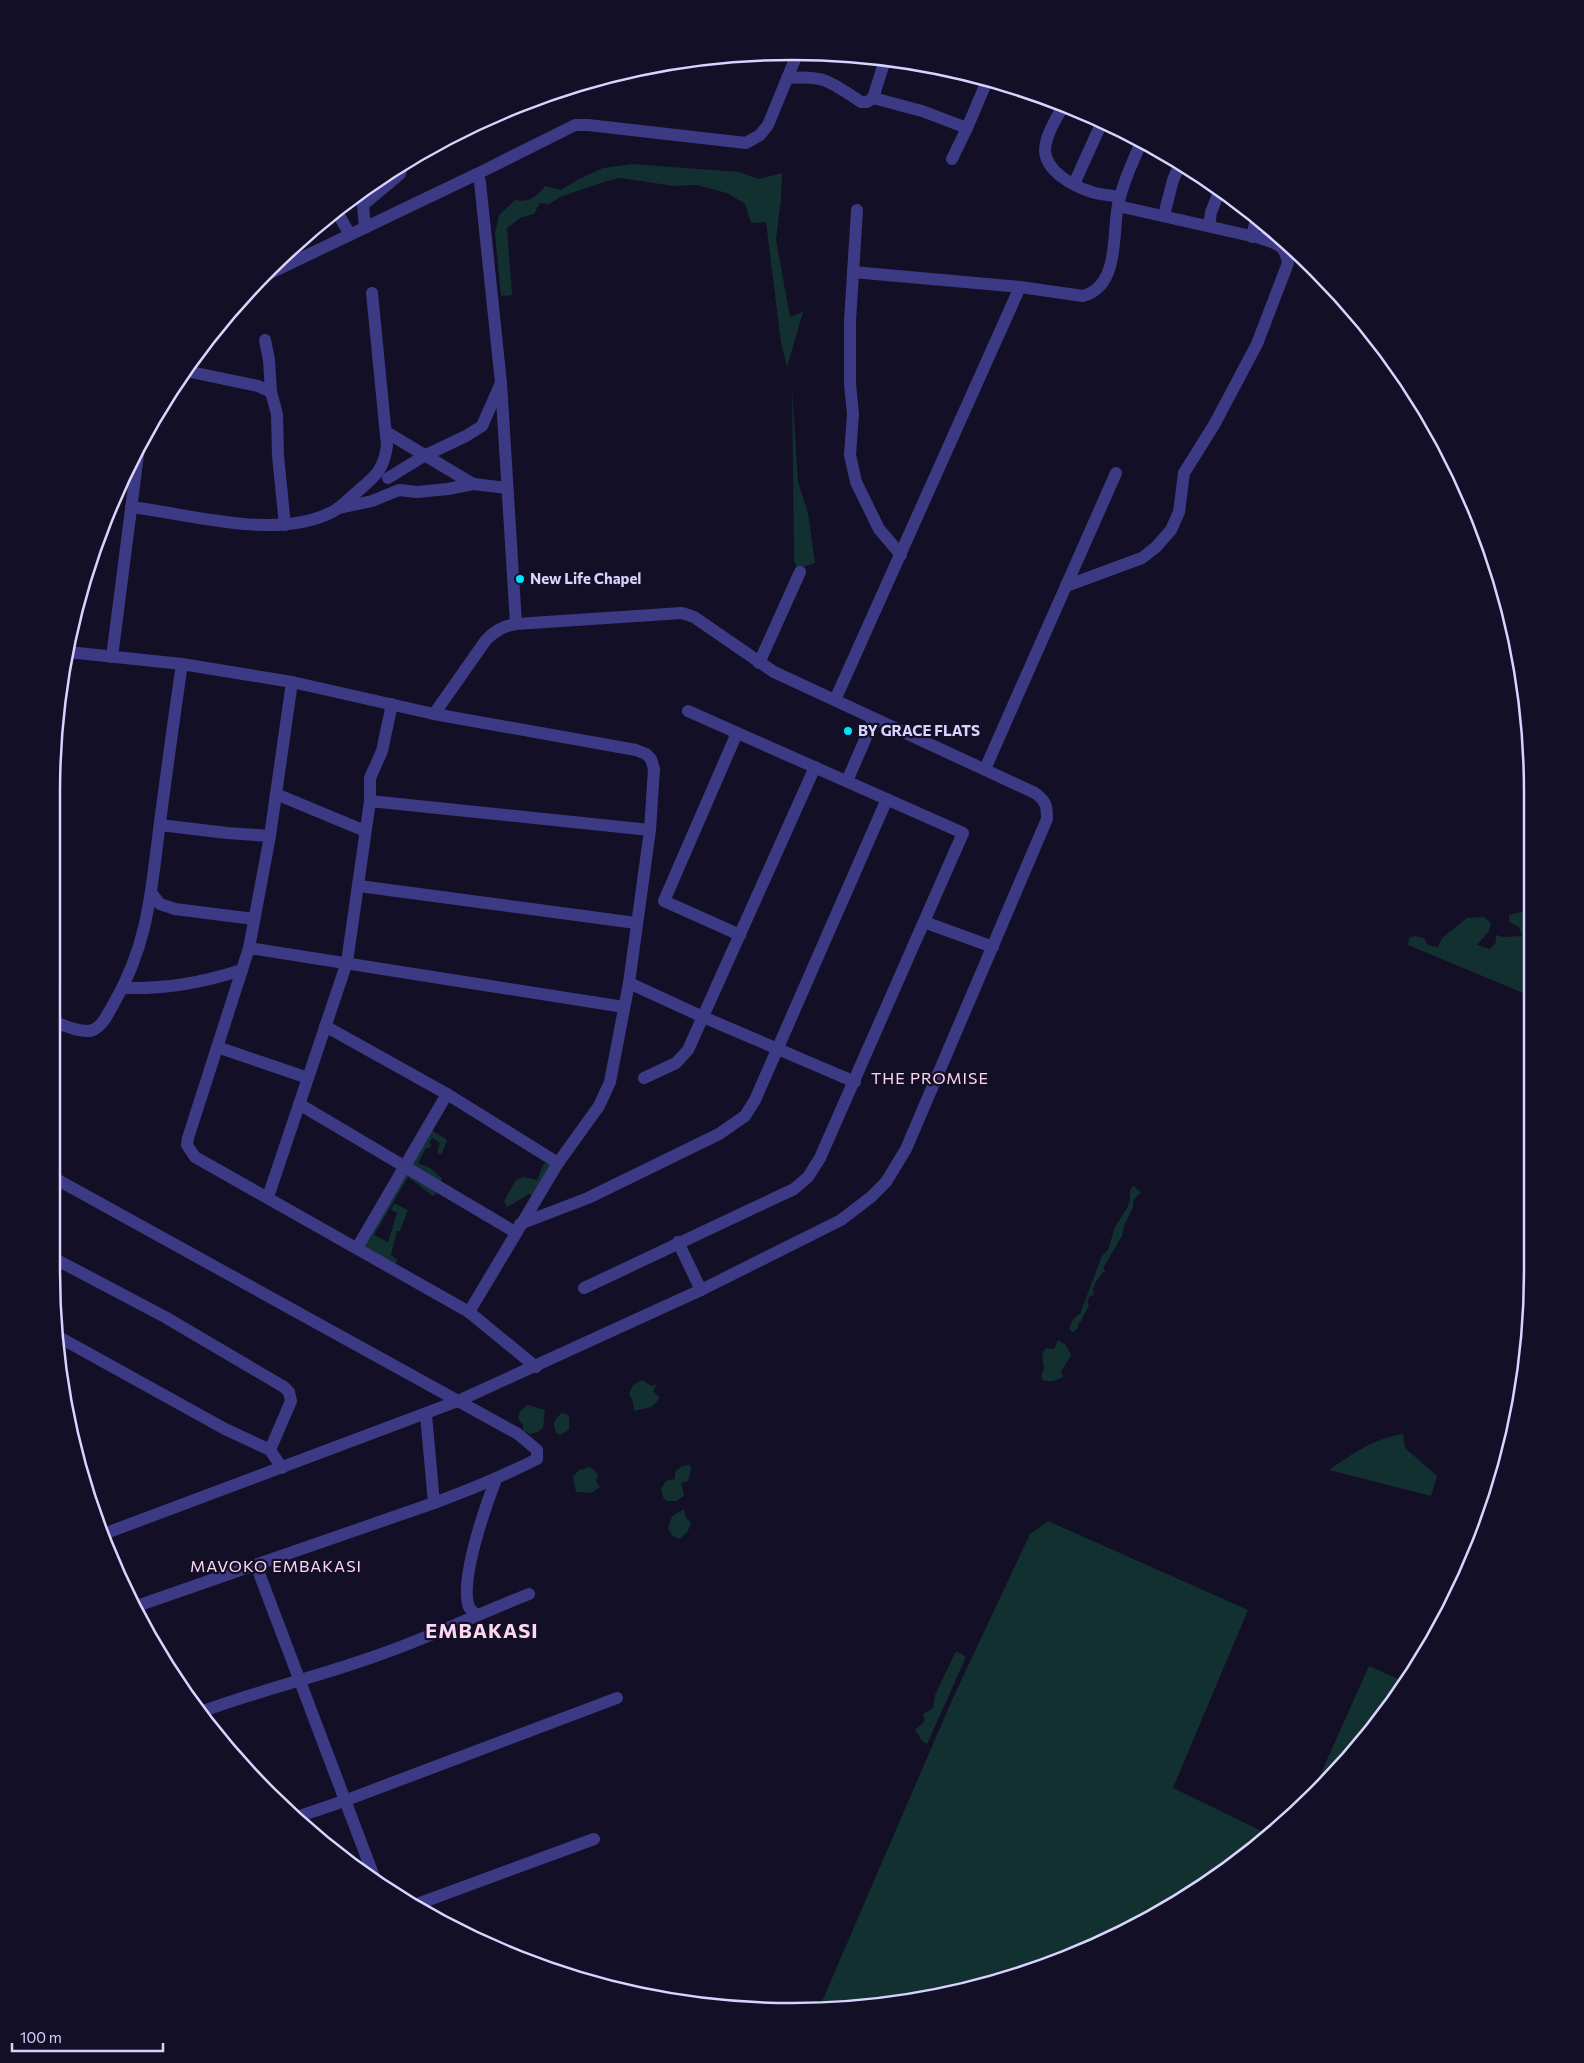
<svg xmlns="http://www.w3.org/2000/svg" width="1584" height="2063" font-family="Commissioner,sans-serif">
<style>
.green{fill:#12302f}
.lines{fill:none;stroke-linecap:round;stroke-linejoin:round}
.minor{stroke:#3d3a85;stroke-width:12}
.poi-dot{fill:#00e5ff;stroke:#130f26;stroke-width:2}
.labels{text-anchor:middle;stroke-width:4.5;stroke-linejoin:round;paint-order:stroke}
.poi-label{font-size:15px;font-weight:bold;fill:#d9d4ff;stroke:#130f26;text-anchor:start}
.neighbourhood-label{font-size:16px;letter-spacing:1px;fill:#ffd6f0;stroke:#130f26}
.district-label{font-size:20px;font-weight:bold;letter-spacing:1px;fill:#ffd6f0;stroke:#130f26}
.rim{fill:none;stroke:#d9d4ff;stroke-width:2.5}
</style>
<rect width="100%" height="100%" fill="#130f26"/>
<g class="green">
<path d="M632 164 739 172 759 179 782 173 781 198 776 240 790 317 803 312 787 367 781 343 766 222 751 223 745 204 727 193 696 185 674 186 620 178 607 181 560 197 549 204 540 203 534 214 520 218 507 228 512 295 501 296 495 233 499 215 515 200C529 203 536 197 545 186L561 190 577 180 603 168Z"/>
<polygon points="792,387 798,482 808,513 815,563 797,569 794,560"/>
<polygon points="1529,910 1530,996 1408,945 1409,938 1415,936 1424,938 1428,945 1438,947 1442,938 1467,918 1484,917 1491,923 1489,931 1477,945 1490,949 1496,942 1496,935 1503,937 1522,936 1519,927 1509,922 1509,915"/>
<polygon points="431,1130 446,1139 447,1141 441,1155 437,1153 440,1143 432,1138 429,1142 431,1144 430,1148 426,1148 418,1163 430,1168 442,1178 441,1183 411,1167"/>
<polygon points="544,1163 550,1164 545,1178 534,1197 529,1194 507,1207 504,1201 516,1180 524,1177 537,1180"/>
<polygon points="407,1173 439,1191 433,1196 408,1177 374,1235 388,1242 397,1213 391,1210 394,1203 408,1210 400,1231 397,1231 391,1255 398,1260 395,1264 364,1246"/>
<path d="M1133 1186 1141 1192 1133 1201V1207L1124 1226 1122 1236 1103 1268 1106 1272H1103C1098 1280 1091 1285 1094 1295L1090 1296 1087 1302 1089 1305 1081 1321 1078 1324V1328L1073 1332 1070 1330C1070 1322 1073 1318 1080 1314L1102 1256 1108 1250 1115 1227 1127 1208 1130 1200V1190Z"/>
<path d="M1058 1340 1066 1345 1071 1355 1061 1372 1063 1377C1055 1381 1051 1383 1043 1380L1041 1376 1044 1368 1042 1354 1046 1348 1054 1349Z"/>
<polygon points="642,1380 652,1386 657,1384 653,1391 660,1398 651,1407 634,1411 633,1402 629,1394 633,1385"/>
<polygon points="528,1405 545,1410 543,1428 538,1432 530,1434 523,1430 523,1425 518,1419 520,1411"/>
<path d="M562 1413 569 1415V1430L560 1435 556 1433C553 1424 553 1420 562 1413Z"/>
<path d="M1403 1434 1405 1448 1437 1476 1431 1496 1329 1470C1354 1453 1373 1439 1403 1434Z"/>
<polygon points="690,1465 691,1470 688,1481 681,1483 684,1496 676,1501 667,1501 663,1497 661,1489 666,1481 675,1479 675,1472 682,1466"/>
<polygon points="590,1467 598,1474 596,1481 600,1487 591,1493 576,1492 573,1477 579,1470"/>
<polygon points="684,1509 686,1518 691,1522 688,1531 680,1539 672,1536 668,1528 672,1516"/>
<polygon points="1048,1521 1248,1610 1173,1788 1268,1834 1203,1887 1119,1935 1030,1973 889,2005 827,2009 820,2006 952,1700 1030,1534"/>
<polygon points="956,1651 966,1657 927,1744 922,1741 915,1730 925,1721 923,1714 933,1708 935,1695"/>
<polygon points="1369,1666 1407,1683 1316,1795 1308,1802"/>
</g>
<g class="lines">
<g class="minor">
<path d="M787 78C826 75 830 82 861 102H867L873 98"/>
<polyline points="873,98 922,111 967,128 987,81"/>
<polyline points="873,98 885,60"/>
<path d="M1064 104C1057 118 1045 135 1045 151 1046 171 1073 186 1089 191 1099 195 1110 195 1120 197"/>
<polyline points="952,159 967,128"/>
<polyline points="477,174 575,125 588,125 746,143 760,135 768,125 798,52"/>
<polyline points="1074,184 1102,122"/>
<polyline points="336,210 350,235"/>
<polyline points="857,210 850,321 850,384 853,414 850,455 856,482 879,529 901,555"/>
<polyline points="1164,215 1173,180 1180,164"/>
<polyline points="1209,226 1211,212 1220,190"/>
<polyline points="365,228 363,205 400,174 402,165"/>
<polyline points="1252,237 1256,219"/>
<polyline points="853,272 1020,287"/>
<polyline points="266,275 477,174 480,182 501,383 516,624"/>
<polyline points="265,340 269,360 271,392"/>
<polyline points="186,371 258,386 271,392 277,414 278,456 285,525"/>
<polyline points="386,432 473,484 507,488"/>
<polyline points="388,478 424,456 466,436 482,426 501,383"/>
<path d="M131 507C190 514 274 540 330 513 340 509 348 499 357 492 375 476 383 472 387 446L372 293"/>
<polyline points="339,508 372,501 399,490 417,492 448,489 473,484"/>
<path d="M1066 586 1142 558 1156 547 1171 530 1179 512 1184 473 1214 425 1257 344 1288 263C1285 244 1277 244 1260 238L1118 206"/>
<path d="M68 652 182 664 292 682 434 714 486 640C495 631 503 626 516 624L682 613 694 617 774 672 1035 793C1046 801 1047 806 1047 819L906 1149 886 1182 871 1197 841 1220 701 1290 458 1401 101 1535"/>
<polyline points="112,657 139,447"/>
<polyline points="759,663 800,572"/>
<polyline points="292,682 270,836 249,948 188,1138 187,1145 195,1157 469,1312 536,1367"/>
<path d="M835 700 1020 287 1083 296C1120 286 1112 234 1118 205 1123 183 1132 163 1141 143"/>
<polyline points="434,714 636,750 646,754 651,759 654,769 650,830 629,983 610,1082 599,1106 558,1163 469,1312"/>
<polyline points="737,733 664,901 740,935"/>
<polyline points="985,769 1116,473"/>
<polyline points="847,781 874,719"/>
<polyline points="276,794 365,831"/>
<polyline points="370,801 650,830"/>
<polyline points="160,825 227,833 270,836"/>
<polyline points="359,886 636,923"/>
<polyline points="152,894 160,904 175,909 254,919"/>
<polyline points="924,922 993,947"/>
<polyline points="249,948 624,1007"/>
<polyline points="629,983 703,1017 855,1082"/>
<path d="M123 988C167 989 200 983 242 970"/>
<path d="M55 1022C65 1026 85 1035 95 1029 104 1024 108 1013 113 1005 149 943 151 891 160 822 167 770 174 717 182 664"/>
<polyline points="325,1026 447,1094 357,1248"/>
<polyline points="217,1047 308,1078"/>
<polyline points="644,1078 676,1063 688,1050 815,767"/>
<polyline points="447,1094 558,1163"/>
<polyline points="299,1104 515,1232"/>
<path d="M56 1179 518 1434 537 1450V1459C503 1476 470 1490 434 1503"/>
<polyline points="268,1197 347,962 370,801 370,778 382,751 392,704"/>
<polyline points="520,1224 588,1198 719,1134 745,1116 755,1100 887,799"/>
<polyline points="678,1242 701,1290"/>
<polyline points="57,1260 165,1317 284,1387 289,1392 291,1401 270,1450"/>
<polyline points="584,1288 794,1189 808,1177 820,1158 963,833 688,711"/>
<polyline points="57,1336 225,1429 270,1450 282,1468"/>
<polyline points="256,1565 376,1882"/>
<polyline points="134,1607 434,1503 426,1415"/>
<path d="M476 1615C474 1613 470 1609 469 1607 459 1581 486 1505 496 1479"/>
<path d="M198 1713C254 1692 313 1678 370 1658 424 1640 476 1615 529 1594"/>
<polyline points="294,1818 344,1801 617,1698"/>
<polyline points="412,1906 594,1839"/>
</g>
</g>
<g class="poi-dot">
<circle cx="520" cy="579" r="5"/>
<circle cx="848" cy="731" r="5"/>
</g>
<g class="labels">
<g class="poi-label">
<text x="530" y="584">New Life Chapel</text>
<text x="858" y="736">BY GRACE FLATS</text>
</g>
<g class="neighbourhood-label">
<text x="930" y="1084">THE PROMISE</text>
<text x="276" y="1572">MAVOKO EMBAKASI</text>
</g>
<g class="district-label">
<text x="482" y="1638">EMBAKASI</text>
</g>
</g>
<path d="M0 0H1584V2063H0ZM792 60H792A732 732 0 0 1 1524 792V1271A732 732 0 0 1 792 2003H792A732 732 0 0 1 60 1271V792A732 732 0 0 1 792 60Z" fill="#130f26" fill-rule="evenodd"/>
<path class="rim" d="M792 60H792A732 732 0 0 1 1524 792V1271A732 732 0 0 1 792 2003H792A732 732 0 0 1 60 1271V792A732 732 0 0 1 792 60Z"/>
<path d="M12 2043v8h151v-8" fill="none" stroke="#d9d4ff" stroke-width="2.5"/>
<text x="20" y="2043" font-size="15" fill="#d9d4ff" stroke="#130f26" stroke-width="4" paint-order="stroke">100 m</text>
</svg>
